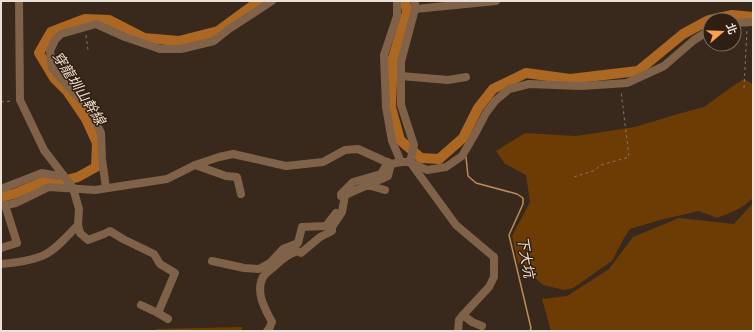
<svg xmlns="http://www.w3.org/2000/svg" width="754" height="332" font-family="'Sofia Sans Condensed','Noto Sans TC',sans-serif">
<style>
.green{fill:#6d3c04}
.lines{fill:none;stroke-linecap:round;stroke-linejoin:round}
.stream{stroke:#bf8c59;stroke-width:1.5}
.river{stroke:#ac6722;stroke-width:10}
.path{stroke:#817469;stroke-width:1;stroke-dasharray:3 3;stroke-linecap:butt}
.minor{stroke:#806249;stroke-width:8}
.labels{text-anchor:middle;stroke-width:3;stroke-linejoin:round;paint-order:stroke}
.water-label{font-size:14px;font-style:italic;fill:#f1dece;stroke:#2e1f12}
</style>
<rect width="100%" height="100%" fill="#38291c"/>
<g class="green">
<path d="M744 79 753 84V198C743 208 730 213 717 218L699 211 660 220 630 229 624 238 612 261 573 288 564 290 543 285 518 263 512 236 530 202 526 175 505 164 496 151 525 133 576 136 635 127 678 114 704 107 733 86Z"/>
<polygon points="753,203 753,331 551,331 542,299 567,296 609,269 633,237 679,218 734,224"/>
<polygon points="242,327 242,331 155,331 157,329"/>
</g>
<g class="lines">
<g class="stream">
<polyline points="466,141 467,130"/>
<polyline points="466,157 468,176 476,183 517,194 523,198 523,204 509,235 531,328 530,331"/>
</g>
<g class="river">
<polyline points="405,1 407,12 393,58 391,107 400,140 421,158 439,159 463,138 478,108 493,89 526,73 570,79 638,71 683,34 707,21 710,20"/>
<polyline points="710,20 732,15 753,17"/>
<polyline points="1,197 14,194 47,180 63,181 78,177 96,167 97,143 86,119 67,91 54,78 39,53 51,32 85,19 109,20 144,38 179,41 218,31 259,1"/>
</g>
<g class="path">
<polyline points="86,35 88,50"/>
<polyline points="60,67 65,66 71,68"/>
<polyline points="744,88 747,29"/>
<polyline points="1,102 12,101"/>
<polyline points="574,177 593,171 601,165 629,157 621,91"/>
</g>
<g class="minor">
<polyline points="19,1 20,100 44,150 73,188 79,209 78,225 80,233 88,240 104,234 110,231 123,239 154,254 160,264 175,273 158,313 141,305"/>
<polyline points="397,1 397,16 384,55 386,107 392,141 401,162"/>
<polyline points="415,1 415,9 401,62 401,105 414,145 410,162 456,225 494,257 494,277 489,287 463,315 459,320 458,331"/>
<polyline points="415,9 496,1"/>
<polyline points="734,23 753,22"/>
<polyline points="401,76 448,80 466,77"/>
<polyline points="195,165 226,176 237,177 241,194"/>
<polyline points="366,186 371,186 385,190"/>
<polyline points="106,188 102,159 101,133 89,108 74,93 52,68 50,51 55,40 61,34 96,24 125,37 160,49 181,49 214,41 229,29 272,1"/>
<polyline points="1,189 42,173 58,176 63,175"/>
<polyline points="341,196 341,194 353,182 381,174 388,162"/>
<polyline points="1,206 16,203 49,187 95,190 167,179 195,165 219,157 233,154 286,166 323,162 345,150 358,149 391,164 401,162 410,162 427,170 446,167 462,156 475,134 486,113 495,101 509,89 529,84 581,86 627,83 664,66 694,40 710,30"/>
<polyline points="1,248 17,243 5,205"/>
<polyline points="212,261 244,268 259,269 270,263 283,249 298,243 302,227 326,226 336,213"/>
<path d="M1 264C15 263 29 261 42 256 55 251 68 235 78 225"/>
<polyline points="158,313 168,319"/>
<polyline points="463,315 472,322 482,326"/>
<path d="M267 331 269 329 272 322C265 309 255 292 263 277 266 273 271 269 275 266 282 259 289 253 298 251L301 253 320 237 332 231V227L342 212 345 195 388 176 391 164"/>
</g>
</g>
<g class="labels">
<g class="water-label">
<text transform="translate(79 88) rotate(57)" y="5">穿龍圳山幹線</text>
<text transform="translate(526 257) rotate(80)" y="5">下大坑</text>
</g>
</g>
<rect width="754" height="332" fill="none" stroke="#ece1d9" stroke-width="4"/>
<g transform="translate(722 32) rotate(71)"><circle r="19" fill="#2e1f12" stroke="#7a6d62"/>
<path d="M0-3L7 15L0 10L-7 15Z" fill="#f9a04d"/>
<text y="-6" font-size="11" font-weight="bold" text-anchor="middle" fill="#ece1d9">北</text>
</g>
</svg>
